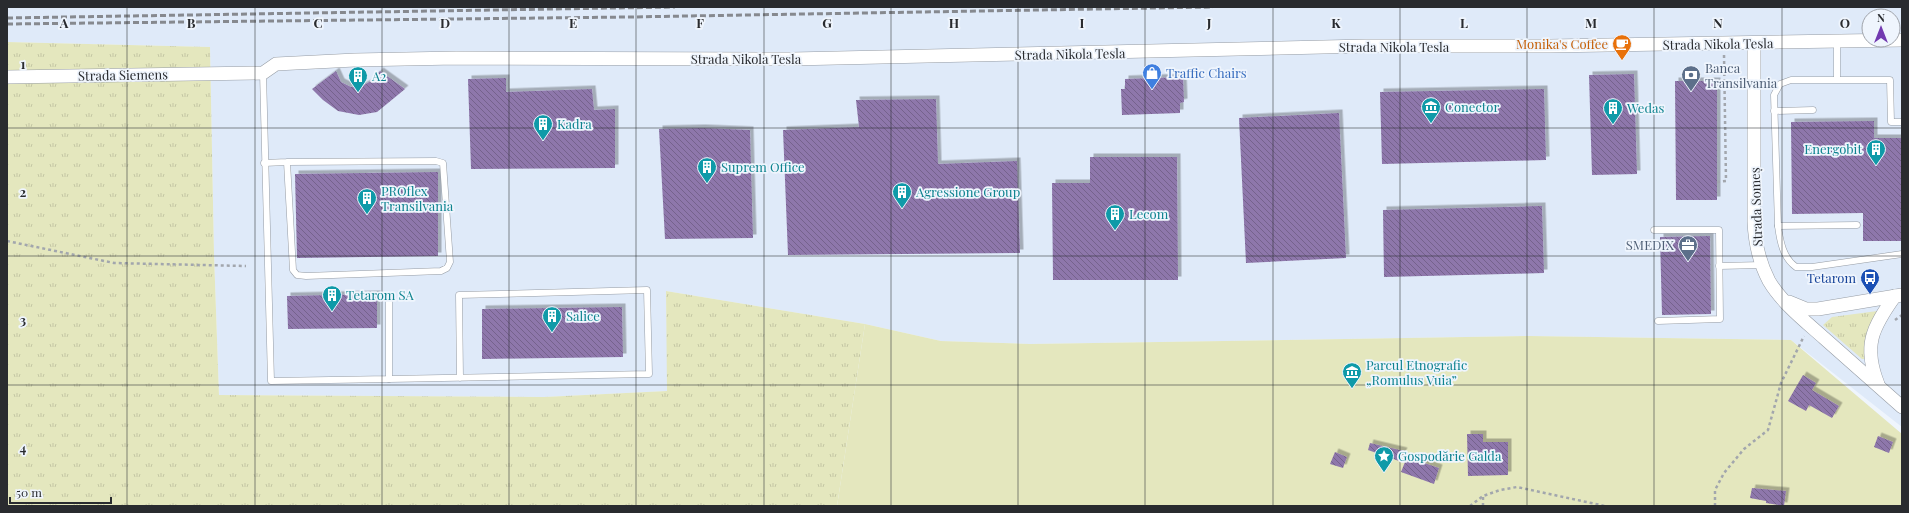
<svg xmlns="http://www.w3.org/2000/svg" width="1909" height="513" font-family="'Playfair Display',serif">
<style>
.built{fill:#dfeaf9;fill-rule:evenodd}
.grass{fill:url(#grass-tufts)}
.green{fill:#e4e7be}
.building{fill:url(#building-back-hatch);filter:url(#shadow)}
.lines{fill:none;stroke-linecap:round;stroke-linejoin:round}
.service-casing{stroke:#969ca4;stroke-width:7}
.minor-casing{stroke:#969ca4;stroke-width:14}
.path{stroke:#a2a6ad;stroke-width:2.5;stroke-dasharray:3 3;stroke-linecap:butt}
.service{stroke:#fff;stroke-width:6}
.minor{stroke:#fff;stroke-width:13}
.rail{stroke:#86898f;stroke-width:3;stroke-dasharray:6 3;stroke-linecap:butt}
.grid{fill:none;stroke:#292b2f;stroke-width:1;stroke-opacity:0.55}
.labels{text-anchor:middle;stroke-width:3.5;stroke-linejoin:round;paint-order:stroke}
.food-label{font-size:13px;fill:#c56008;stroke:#eff5fd;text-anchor:end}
.street-label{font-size:13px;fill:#292b2f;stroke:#eff5fd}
.service-label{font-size:13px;fill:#4e5e75;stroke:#eff5fd;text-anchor:start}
.shop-label{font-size:13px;fill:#366cbe;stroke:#eff5fd;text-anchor:start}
.culture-label{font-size:13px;fill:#0d838f;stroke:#eff5fd;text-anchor:start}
.transit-label{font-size:13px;fill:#164399;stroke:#eff5fd;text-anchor:end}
.grid-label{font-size:13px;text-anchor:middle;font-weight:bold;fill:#292b2f;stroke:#eff5fd;stroke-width:3.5;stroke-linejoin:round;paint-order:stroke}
</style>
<defs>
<pattern id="grass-tufts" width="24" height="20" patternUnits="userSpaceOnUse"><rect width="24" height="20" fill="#e4e7be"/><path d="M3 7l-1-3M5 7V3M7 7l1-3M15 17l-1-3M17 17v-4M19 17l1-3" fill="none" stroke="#c4c6a4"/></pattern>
<pattern id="building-back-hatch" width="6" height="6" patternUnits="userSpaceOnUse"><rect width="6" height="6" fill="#8e77ab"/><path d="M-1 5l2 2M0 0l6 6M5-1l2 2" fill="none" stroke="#74628c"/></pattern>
<filter id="shadow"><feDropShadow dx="3.5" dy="-3.5" stdDeviation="0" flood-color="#0004"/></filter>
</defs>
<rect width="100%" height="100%" fill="#eff5fd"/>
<path class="built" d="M7 7H1902V427L1791 340 1530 336 1030 344 941 341 865 324 666 291 668 391 544 397 219 395 214 254 210 47 7 42ZM1869 16H1893V40H1869Z"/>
<g class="grass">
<polygon points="7,42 210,47 214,254 219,395 544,397 667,391 666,291 865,324 837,506 7,506"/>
<polygon points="1885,310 1870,359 1862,359 1823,325 1832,317"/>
</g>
<polygon class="green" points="865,324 941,341 1030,344 1530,336 1791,340 1902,434 1902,506 837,506"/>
<g class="building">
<polygon points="336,71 341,82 351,87 362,86 371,81 380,71 405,89 377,112 359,115 338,111 323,100 312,89"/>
<polygon points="1634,74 1637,174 1592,175 1589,75"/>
<polygon points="1183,77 1184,102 1180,103 1180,113 1122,115 1121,89 1125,89 1125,79"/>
<polygon points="506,78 506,92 592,89 594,110 615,109 615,168 471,169 468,79"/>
<polygon points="1675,81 1717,81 1717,200 1676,200"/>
<polygon points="1544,89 1546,160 1382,164 1380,92"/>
<polygon points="936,99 938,164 1017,161 1020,253 788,255 783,130 859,127 856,100"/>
<polygon points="1339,113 1346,258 1246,263 1239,118"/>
<polygon points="1874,121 1874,138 1902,138 1902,241 1863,241 1863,213 1792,214 1791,122"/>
<polygon points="702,128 750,130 753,238 665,239 659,129"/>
<polygon points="1090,157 1177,157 1178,280 1053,280 1052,183 1090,183"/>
<polygon points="438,172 438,256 297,258 295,174"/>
<polygon points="1542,206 1544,273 1384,277 1383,210"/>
<polygon points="1710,236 1711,314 1662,315 1660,237"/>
<polygon points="377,294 377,328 288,329 287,296"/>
<polygon points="622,307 623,357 482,359 482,309"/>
<polygon points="1803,375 1816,383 1812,390 1839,406 1832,418 1809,405 1806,411 1788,401"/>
<polygon points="1467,434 1483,434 1483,442 1508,442 1508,475 1468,476"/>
<polygon points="1878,436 1893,442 1889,453 1874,447"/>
<polygon points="1370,443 1404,451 1399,461 1368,450"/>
<polygon points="1335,452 1347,457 1343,468 1330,464"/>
<polygon points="1407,457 1439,468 1434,484 1401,472"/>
<polygon points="1752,488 1786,491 1784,506 1766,503 1766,501 1750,498"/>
</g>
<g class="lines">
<g class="service-casing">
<g id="service">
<polyline points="1837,42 1837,79"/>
<polyline points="263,73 271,381 389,379 389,302"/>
<polyline points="1774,111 1813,110"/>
<path d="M1902 122H1891L1890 80H1791L1780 84 1774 95 1778 226C1780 241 1783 258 1796 267H1812L1902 254"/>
<polyline points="264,163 287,162 436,161 443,163 450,262 447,268 441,271 306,276 297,275 293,270 287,162"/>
<polyline points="1778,226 1857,225"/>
<polyline points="1654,230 1719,230 1720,319 1658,321"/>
<polyline points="1719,266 1762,265"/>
<polyline points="389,379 649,374 647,290 459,295 460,378"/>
</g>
</g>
<g class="minor-casing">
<g id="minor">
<path d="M1754 43V222C1755 243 1759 262 1769 281 1782 303 1805 321 1824 338 1850 361 1876 384 1902 407"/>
<polyline points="7,77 263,73 276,64 355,60 456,58 792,59 1366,46 1550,46 1902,40"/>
<polyline points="1789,302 1806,309 1818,309 1902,295"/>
<path d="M1878 384C1863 346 1872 328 1895 296"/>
</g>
</g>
<g class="path">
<polyline points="1717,182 1726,181 1724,54"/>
<polyline points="7,241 114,263 246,266"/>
<polyline points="1895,320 1902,315"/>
<polyline points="1470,506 1483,496 1500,490 1517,487 1605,506"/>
<polyline points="1483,506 1483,497"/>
<polyline points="1715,506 1715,490 1724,473 1744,449 1768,430 1781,383 1804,336"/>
</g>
<use href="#service" class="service"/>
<use href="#minor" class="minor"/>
<g class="rail">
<polyline points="7,18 675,7"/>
<polyline points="7,24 630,17 1213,7"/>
</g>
</g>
<path class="grid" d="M127 7V506M255 7V506M382 7V506M509 7V506M636 7V506M764 7V506M891 7V506M1018 7V506M1145 7V506M1273 7V506M1400 7V506M1527 7V506M1654 7V506M1782 7V506M7 128H1902M7 256H1902M7 385H1902"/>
<defs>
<g id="cafe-pin" transform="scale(1)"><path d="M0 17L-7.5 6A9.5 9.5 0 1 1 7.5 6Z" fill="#e8710a" stroke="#eff5fd"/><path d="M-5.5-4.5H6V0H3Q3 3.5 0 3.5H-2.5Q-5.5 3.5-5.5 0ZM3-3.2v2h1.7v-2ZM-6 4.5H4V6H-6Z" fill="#fff"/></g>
<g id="shop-pin" transform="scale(1)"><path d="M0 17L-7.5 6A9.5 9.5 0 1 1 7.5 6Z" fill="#3f7fe0" stroke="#eff5fd"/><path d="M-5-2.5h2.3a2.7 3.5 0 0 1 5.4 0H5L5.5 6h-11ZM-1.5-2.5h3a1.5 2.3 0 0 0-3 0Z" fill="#fff"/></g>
<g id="bank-pin" transform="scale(1)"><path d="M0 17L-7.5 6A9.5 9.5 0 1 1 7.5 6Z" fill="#5c6f8a" stroke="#eff5fd"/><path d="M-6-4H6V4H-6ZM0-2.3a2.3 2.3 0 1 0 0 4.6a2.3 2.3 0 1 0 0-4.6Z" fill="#fff"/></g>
<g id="building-pin" transform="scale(1)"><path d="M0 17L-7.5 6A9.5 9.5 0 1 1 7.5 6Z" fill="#0f9aa8" stroke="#eff5fd"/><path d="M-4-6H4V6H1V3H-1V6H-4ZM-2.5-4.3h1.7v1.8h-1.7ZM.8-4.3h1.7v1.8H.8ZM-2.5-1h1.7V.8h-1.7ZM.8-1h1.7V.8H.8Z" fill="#fff"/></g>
<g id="museum-pin" transform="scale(1)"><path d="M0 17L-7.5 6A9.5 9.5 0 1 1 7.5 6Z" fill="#0f9aa8" stroke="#eff5fd"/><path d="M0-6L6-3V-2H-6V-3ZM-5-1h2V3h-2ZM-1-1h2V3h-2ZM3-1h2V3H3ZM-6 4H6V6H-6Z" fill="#fff"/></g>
<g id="office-pin" transform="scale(1)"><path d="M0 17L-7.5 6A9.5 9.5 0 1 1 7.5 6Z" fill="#5c6f8a" stroke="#eff5fd"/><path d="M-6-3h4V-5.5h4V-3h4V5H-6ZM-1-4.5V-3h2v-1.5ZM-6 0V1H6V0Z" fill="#fff"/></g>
<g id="bus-pin" transform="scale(1)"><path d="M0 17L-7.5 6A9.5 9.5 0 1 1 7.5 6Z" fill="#1a4fb4" stroke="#eff5fd"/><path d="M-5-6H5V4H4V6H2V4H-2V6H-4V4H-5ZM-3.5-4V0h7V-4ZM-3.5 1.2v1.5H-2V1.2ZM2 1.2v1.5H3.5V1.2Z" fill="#fff"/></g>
<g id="sight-pin" transform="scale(1)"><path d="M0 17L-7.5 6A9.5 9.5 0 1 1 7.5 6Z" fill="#0f9aa8" stroke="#eff5fd"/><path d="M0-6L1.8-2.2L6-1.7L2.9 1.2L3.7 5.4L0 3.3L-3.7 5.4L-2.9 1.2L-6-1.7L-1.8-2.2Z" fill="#fff"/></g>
</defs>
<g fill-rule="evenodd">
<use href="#cafe-pin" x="1622" y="44"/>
<use href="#shop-pin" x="1152" y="73"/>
<use href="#bank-pin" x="1691" y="75"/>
<use href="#building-pin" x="358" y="76"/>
<use href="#museum-pin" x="1431" y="107"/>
<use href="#building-pin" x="1613" y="108"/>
<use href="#building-pin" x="543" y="124"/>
<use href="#building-pin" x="1876" y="149"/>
<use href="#building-pin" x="707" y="167"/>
<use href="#building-pin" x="902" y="192"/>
<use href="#building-pin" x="367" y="198"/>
<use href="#building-pin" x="1115" y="214"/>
<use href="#office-pin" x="1688" y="245"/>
<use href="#bus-pin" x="1870" y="278"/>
<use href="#building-pin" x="332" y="295"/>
<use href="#building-pin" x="552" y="316"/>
<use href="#museum-pin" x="1352" y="372"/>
<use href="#sight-pin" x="1384" y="456"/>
</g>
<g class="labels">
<g class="food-label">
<text x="1608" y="49">Monika's Coffee</text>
</g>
<g class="street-label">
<text transform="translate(1718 44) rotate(-1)" y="5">Strada Nikola Tesla</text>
<text x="1394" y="52">Strada Nikola Tesla</text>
<text transform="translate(1070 54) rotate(-1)" y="5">Strada Nikola Tesla</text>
<text x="746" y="64">Strada Nikola Tesla</text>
<text transform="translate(123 75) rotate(-1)" y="5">Strada Siemens</text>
<text transform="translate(1756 207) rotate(-92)" y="5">Strada Someș</text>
</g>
<g class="service-label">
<text x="1705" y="73">Banca<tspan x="1705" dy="15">Transilvania</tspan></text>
<text x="1674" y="250" text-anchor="end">SMEDIX</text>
</g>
<g class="shop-label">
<text x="1166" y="78">Traffic Chairs</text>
</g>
<g class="culture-label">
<text x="372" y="81">A2</text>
<text x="1445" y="112">Conector</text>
<text x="1627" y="113">Wedas</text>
<text x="557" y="129">Kadra</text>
<text x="1862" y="154" text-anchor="end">Energobit</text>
<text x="721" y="172">Suprem Office</text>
<text x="381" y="196">PROflex<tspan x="381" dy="15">Transilvania</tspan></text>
<text x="916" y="197">Agressione Group</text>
<text x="1129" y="219">Lecom</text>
<text x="346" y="300">Tetarom SA</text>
<text x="566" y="321">Salice</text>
<text x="1366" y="370">Parcul Etnografic<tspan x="1366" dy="15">„Romulus Vuia”</tspan></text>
<text x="1398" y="461">Gospodărie Galda</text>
</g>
<g class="transit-label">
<text x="1856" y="283">Tetarom</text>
</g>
</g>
<g class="grid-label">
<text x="64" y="28">A</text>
<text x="191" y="28">B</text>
<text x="318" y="28">C</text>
<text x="445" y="28">D</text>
<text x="573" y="28">E</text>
<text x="700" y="28">F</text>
<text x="827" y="28">G</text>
<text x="954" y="28">H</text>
<text x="1082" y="28">I</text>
<text x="1209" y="28">J</text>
<text x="1336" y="28">K</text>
<text x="1464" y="28">L</text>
<text x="1591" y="28">M</text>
<text x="1718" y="28">N</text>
<text x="1845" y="28">O</text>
<text x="23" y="69">1</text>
<text x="23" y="197">2</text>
<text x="23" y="325">3</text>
<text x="23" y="453">4</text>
</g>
<rect width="1909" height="513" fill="none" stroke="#292b2f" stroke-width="16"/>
<g transform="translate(1881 28)"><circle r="19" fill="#eff5fd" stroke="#a0a4ab"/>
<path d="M0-3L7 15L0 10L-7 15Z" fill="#723ab0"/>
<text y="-6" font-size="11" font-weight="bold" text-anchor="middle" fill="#292b2f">N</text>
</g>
<path d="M10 497v6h101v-6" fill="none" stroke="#292b2f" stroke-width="2"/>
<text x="16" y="497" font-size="12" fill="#292b2f" stroke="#eff5fd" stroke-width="3" paint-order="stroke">50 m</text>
</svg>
